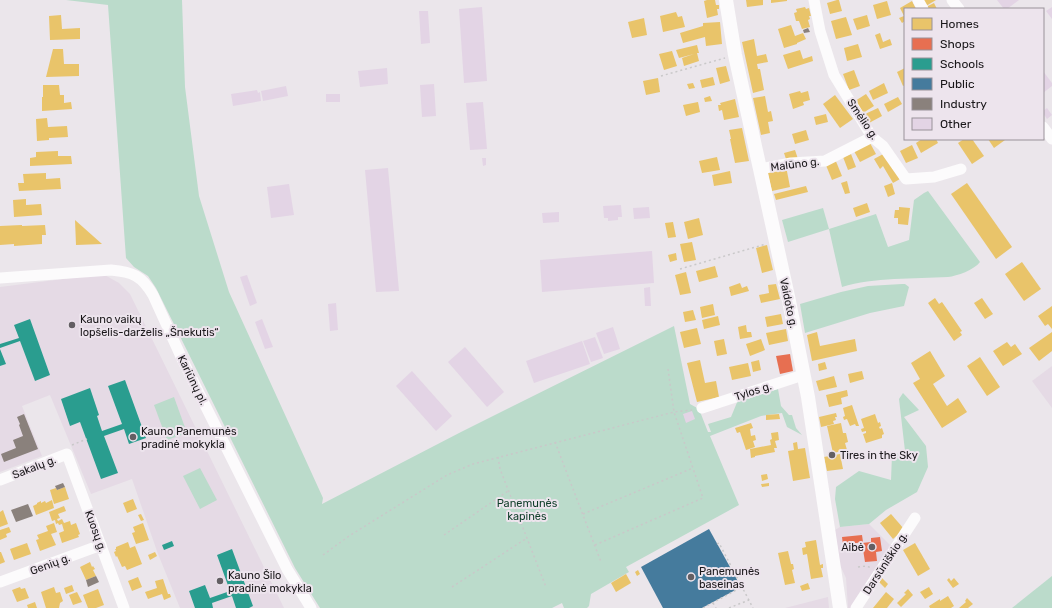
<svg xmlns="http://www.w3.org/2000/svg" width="1052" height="608" font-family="Rubik,sans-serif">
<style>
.built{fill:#e5dae5}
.green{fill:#bbdbcb}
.homes{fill:#e9c46a}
.shops{fill:#e76f51}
.schools{fill:#2a9d8f}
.public{fill:#457b9d}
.industry{fill:#8a817c}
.building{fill:#e3d4e5}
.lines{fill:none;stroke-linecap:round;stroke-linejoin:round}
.path{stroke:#c9c8c9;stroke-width:1.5;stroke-dasharray:2 3;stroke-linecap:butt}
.minor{stroke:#fcfbfc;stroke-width:11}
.major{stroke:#fcfbfc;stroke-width:14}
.poi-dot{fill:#635f63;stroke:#ede4ed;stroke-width:1.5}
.labels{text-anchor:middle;stroke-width:4;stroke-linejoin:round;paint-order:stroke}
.street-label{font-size:11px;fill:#1a171a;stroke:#ede4ed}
.poi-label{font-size:11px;fill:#1a171a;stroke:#ede4ed;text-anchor:start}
.park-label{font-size:11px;fill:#0f3e29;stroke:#ede4ed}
</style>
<rect width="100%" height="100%" fill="#ebe6eb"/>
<g class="built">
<polygon points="103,274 119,283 130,294 284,608 180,608 158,554 132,479 91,494 50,395 22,406 42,456 0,472 0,287"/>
<polygon points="1052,366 1052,408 1032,381"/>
<polygon points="869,524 897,552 861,608 848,608 846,578 840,565 835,530 840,527"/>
<polygon points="828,597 829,608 785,608"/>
</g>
<g class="green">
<polygon points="66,0 182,0 185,87 199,196 229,292 323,498 322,504 461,432 674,326 690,404 699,409 708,432 711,432 708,424 731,417 738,400 778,389 781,406 789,415 792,415 796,428 802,435 787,427 782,413 761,416 710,436 739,505 626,567 629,572 591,594 589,606 587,608 564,608 562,603 552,608 320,608 295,568 156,288 148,276 134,267 126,258 108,5"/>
<path d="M928 191 980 262C974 270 957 276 948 277 914 279 874 277 842 287L829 229 788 242 782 220 823 208 829 229 876 214 888 247 909 240 914 200 924 193Z"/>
<polygon points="902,284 905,284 909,287 904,306 870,313 805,333 800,304 841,292 868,286"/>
<polygon points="903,393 919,410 904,417 926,446 928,467 917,492 886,510 869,524 840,527 835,499 836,487 859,471 891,480 892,455 905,451 899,399"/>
<polygon points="174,397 187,433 167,440 154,405"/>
<polygon points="200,468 217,500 200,509 183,476"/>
<polygon points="1052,576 1052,608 1012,608"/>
</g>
<g class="homes">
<polygon points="707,0 715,0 716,5 719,5 719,9 717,9 718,15 707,18 704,1"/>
<polygon points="746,0 763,0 763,5 747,7"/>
<polygon points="771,0 787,0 787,1 771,3"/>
<polygon points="837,0 839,0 842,11 830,14 827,3"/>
<polygon points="921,0 936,0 926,6"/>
<polygon points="887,1 891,15 877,19 873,5"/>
<polygon points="912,1 916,9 905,9 905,21 902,23 899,18 904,16 900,8"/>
<polygon points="934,3 937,9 927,9 926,7"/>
<polygon points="805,7 806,9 809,8 811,16 809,16 810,19 808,20 810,27 802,29 799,21 796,21 794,13 797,12 796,9"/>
<polygon points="676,12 678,17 682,16 685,27 663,32 660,16"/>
<polygon points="61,15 62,29 80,28 80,39 50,40 49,16"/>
<polygon points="867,15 870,26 857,30 853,19"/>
<polygon points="846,17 852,35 836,39 831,21"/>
<polygon points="644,18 647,35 632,38 628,22"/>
<polygon points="720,22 722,44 706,46 705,37 683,43 680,33 703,26 703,23"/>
<polygon points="791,25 795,36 803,33 806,39 797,43 797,44 784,48 778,29"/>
<polygon points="880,33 883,42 890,39 892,45 880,49 875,35"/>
<polygon points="754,39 757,56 766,54 768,62 757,64 758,69 760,69 764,90 753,93 742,42"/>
<polygon points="858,44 862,57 847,61 844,48"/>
<polygon points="697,45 699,53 697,53 699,61 684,66 682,58 694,54 679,58 676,50"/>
<polygon points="53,49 63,49 64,64 79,64 79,76 46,77"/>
<polygon points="800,50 803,59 812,56 813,61 788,69 783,55"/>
<polygon points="672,51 677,66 664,70 659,54"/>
<polygon points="726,66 730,81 720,84 716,68"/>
<polygon points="905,68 905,85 903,86 897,72"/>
<polygon points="854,70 860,86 849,90 843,74"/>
<polygon points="713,77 715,85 702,88 700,80"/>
<polygon points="658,78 660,92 646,95 643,81"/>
<polygon points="693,83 695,88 689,89 687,84"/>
<polygon points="884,83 888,93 873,100 869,91"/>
<polygon points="43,85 59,85 60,95 64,95 64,103 71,102 72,109 42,111 42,97 43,97"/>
<polygon points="800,91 801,93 808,91 810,100 803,102 804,105 793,109 789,94"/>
<polygon points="866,94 874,106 863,113 855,101"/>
<polygon points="835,95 853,119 840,128 823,104"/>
<polygon points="710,96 712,101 705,102 704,98"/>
<polygon points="765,96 768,112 771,111 773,121 768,122 770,133 761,135 753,98"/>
<polygon points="898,97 902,104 888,112 884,104"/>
<polygon points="735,99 739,117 724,120 722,110 719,111 718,105 721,105 720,103"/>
<polygon points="698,102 700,112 686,116 683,105"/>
<polygon points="878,108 882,116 869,123 865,114"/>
<polygon points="826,114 828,122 816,125 814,117"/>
<polygon points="47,118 48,127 67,126 68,137 49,138 49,140 37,141 36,119"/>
<polygon points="742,128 749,161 735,163 730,139 731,139 729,130"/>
<polygon points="806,130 809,140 795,144 792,134"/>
<polygon points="922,139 936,139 938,143 921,153 916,143"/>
<polygon points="964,139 972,139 984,156 972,164 958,143"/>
<polygon points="988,139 1004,139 1005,140 994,148"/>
<polygon points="870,143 876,154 860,162 854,151"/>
<polygon points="912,145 918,158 906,163 900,151"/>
<polygon points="795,150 798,159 787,162 784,153"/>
<polygon points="58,151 58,156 71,156 72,164 30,166 30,158 36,157 36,152"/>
<polygon points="885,153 900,179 893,183 883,166 880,169 874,159"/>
<polygon points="851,154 856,167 848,170 843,157"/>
<polygon points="717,157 720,170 702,173 699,161"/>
<polygon points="835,159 842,176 832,180 825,163"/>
<polygon points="786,166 790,187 772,191 767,170"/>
<polygon points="730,171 732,183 714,186 712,175"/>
<polygon points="46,173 46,179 60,178 61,189 19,191 18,183 24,183 23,174"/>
<polygon points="847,181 850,193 845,194 841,183"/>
<polygon points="892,183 895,194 888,197 884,186"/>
<polygon points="967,183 1012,247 996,259 951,194"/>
<polygon points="806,186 808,192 776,200 774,194"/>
<polygon points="26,199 26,205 41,204 42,215 14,217 13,200"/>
<polygon points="867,203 870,212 856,217 853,208"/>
<polygon points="899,207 910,208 908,225 898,224 898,218 894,218 895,210 899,210"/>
<polygon points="699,218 703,235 688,239 684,222"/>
<polygon points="75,220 102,244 76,245"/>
<polygon points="673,222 676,237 668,238 665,223"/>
<polygon points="22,225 22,226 45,225 46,235 42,235 42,244 14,246 14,244 0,245 0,226"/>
<polygon points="692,242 696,260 684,262 680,244"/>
<polygon points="767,245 773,270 762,273 756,248"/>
<polygon points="676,253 677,260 670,262 668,255"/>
<polygon points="1022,262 1041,289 1024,301 1005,274"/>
<polygon points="715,266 718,277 699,282 696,271"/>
<polygon points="686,272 691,293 680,295 675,275"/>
<polygon points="740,283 742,288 747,286 749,291 731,296 729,287"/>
<polygon points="776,284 780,299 761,303 759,295 769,293 768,285"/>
<polygon points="935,298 939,304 942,302 962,331 960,332 962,335 954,341 928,303"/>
<polygon points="982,298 993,314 985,319 974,303"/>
<polygon points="713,304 715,315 702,318 700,307"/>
<polygon points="1052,306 1052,329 1048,324 1045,326 1038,316"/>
<polygon points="693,310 696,320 685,322 683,312"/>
<polygon points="781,314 783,324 767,327 765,317"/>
<polygon points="718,316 720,325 704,329 702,320"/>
<polygon points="746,325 747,332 751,332 752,337 740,339 738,327"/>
<polygon points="697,328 701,344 684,348 680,332"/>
<polygon points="786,329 788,341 769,345 766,333"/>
<polygon points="817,332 820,346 855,339 857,351 812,361 807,335"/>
<polygon points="1052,332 1052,351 1039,361 1029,348"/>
<polygon points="724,339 727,354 717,356 714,341"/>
<polygon points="761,339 765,350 750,356 746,344"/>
<polygon points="1007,342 1011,347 1015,344 1022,354 1003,366 993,351"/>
<polygon points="930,351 945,376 933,384 947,406 958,398 967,412 942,428 913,383 920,379 911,363"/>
<polygon points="980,357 1000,387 987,396 967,366"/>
<polygon points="700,360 705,383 716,381 719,397 697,402 687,363"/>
<polygon points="759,360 761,370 753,372 751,362"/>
<polygon points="825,362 827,369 819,371 818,364"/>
<polygon points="748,363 751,376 732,380 729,367"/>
<polygon points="862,371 864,379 850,383 848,374"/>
<polygon points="834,376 837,387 819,391 816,381"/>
<polygon points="847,390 848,396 841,398 842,404 829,407 826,395"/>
<polygon points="852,405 859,426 856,426 855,424 850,426 847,419 844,420 843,417 845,416 843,408"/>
<polygon points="836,413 837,417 835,417 836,420 833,421 834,424 821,427 819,417"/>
<polygon points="779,414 780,419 766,420 766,415"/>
<polygon points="875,414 878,423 880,422 881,426 879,427 880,429 882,428 884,434 882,435 882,438 866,443 863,434 866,433 866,431 862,432 861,429 864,428 861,419"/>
<polygon points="751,423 753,428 750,429 751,436 755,435 756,440 753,441 755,447 746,450 740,432 737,433 735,428"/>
<polygon points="841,423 843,433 846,433 848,442 845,443 847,450 833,453 827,426"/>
<polygon points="778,432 779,440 775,441 777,448 774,448 775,452 755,456 755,457 751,458 750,449 771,445 770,440 772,439 771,433"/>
<polygon points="797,442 798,449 805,448 810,478 793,481 788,451 794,450 793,443"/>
<polygon points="840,454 843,469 827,471 824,457"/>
<polygon points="767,474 768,479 762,481 761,475"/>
<polygon points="769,483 769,486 762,487 761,484"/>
<polygon points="65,487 69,499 54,504 50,490 56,488 57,490"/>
<polygon points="133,499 137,509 127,513 123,503"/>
<polygon points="52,500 54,508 36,515 33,506 37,504 37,503 41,501 41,503 45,501 46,503"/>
<polygon points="64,506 66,511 58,514 60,518 57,519 58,521 62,519 64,523 70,521 71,525 76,523 80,534 78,535 79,537 62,543 59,533 64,531 62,524 59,525 58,523 56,524 55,520 52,521 49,512"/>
<polygon points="3,510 8,524 0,527 0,512"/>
<polygon points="141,514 144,520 141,521 138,515"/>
<polygon points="891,514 904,529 893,539 880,523"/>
<polygon points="54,523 57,532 51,534 56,545 40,551 36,540 39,539 37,535 48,531 46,526"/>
<polygon points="143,523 149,540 136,544 132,533 135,532 133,527"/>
<polygon points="9,527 11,532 6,534 7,537 0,540 0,530"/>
<polygon points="816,540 820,565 823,564 823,568 821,568 823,577 811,579 807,554 803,555 802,548 806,547 805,542"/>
<polygon points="128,542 130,548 135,546 142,564 127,570 125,566 122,567 117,556 116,557 114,552 116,551 115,549 116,549 116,547"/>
<polygon points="27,543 31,554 14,560 10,549"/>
<polygon points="915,543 930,569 918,576 903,550"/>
<polygon points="788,551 791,564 793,564 794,569 792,570 795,583 785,585 778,553"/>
<polygon points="0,552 1,552 5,562 0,564"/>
<polygon points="155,552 157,556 150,560 148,555"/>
<polygon points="90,562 92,567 93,566 95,569 93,570 96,576 86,580 80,567"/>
<polygon points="638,570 640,574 637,576 635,572"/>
<polygon points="626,574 631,583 616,592 611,583"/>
<polygon points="138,577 142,587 132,591 128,581"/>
<polygon points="882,578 888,584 885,588 879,582"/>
<polygon points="949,578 951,581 954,578 959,584 953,588 947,580"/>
<polygon points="163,579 168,594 170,594 171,597 164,600 162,594 148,599 145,592 157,588 155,581"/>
<polygon points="808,583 810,589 802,591 800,586"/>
<polygon points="72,585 74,591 66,594 64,588"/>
<polygon points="20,587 21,589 25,588 29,598 17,602 12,590"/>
<polygon points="54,587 56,593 60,592 63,601 60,603 59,608 46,608 41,592"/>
<polygon points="929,587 933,594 925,599 920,592"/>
<polygon points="98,589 104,605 96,608 88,608 83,595"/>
<polygon points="908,589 913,595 901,607 897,603 906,594 904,593"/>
<polygon points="77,592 82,602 73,605 69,595"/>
<polygon points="886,592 894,599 887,608 873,608"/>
<polygon points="948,596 954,606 951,608 930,608 929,606 940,599 940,601"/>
<polygon points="967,598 973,604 968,608 959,608 966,602 965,601"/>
<polygon points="35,602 37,608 28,608 27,605"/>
</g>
<g class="shops">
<polygon points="790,354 793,371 780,374 776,356"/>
<polygon points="862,535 863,542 843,545 842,537"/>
<polygon points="880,537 882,551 876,552 877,561 865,562 862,543 871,542 871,538"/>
</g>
<g class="schools">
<polygon points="30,319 50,375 35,381 20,341 0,348 0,344 19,338 14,325"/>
<polygon points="0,349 6,364 0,366"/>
<polygon points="125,380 146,438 129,444 124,429 104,436 118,473 101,479 80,422 70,426 61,399 90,388 99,415 97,416 102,431 122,424 108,386"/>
<polygon points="172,541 174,546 164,550 162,545"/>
<polygon points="232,549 253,606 249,608 236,608 232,596 212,603 213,608 195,608 189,591 205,585 210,598 230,591 217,555"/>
</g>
<polygon class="public" points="709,529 741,587 702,608 663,608 641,567"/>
<g class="industry">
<polygon points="808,28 810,32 804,33 803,30"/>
<polygon points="24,414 38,449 4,462 1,454 16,448 13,440 23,436 19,425 20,424 17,417"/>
<polygon points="63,483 65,487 57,490 55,486"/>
<polygon points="28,504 33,516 16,522 11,510"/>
<polygon points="96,576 99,582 88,587 86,580"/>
</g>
<g class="building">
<polygon points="997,0 1019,0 1007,9 1004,9"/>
<polygon points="482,7 487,81 464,83 459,9"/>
<polygon points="1052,7 1052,19 1046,11"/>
<polygon points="419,11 428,11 430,43 421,44"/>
<polygon points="387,68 388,84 360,87 358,71"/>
<polygon points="1043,71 1052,83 1052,86 1043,93"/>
<polygon points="434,84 436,116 422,117 420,85"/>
<polygon points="286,86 288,96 263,101 261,91"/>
<polygon points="257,90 258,93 260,92 261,101 233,106 231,94"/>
<rect x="326" y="94" width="14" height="8"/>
<polygon points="483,102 487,149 470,150 466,103"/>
<polygon points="1047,108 1052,115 1047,119 1043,113 1043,111"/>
<polygon points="482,158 486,158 486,165 483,166"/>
<polygon points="388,168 399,291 376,292 365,170"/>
<polygon points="289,184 294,215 271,218 267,187"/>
<polygon points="621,205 622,217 618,217 618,220 608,221 608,218 604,218 603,206"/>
<polygon points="649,207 650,218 634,219 633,208"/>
<polygon points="559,212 559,222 543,223 542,213"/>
<polygon points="652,251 654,283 542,292 540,260"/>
<polygon points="247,275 257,303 250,306 240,277"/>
<polygon points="650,287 651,306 645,306 644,288"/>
<polygon points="336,303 338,330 330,331 328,304"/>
<polygon points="262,319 273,347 265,349 255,322"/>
<polygon points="613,327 620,349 604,354 596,333"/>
<polygon points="595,337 603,358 591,362 583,341"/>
<polygon points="582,341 590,364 534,383 526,361"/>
<polygon points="465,347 504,392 487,407 448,362"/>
<polygon points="412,371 452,416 436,431 396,386"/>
<polygon points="692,411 695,419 686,423 683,414"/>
</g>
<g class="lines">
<g class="path">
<polyline points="661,76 725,58"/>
<polyline points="680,269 766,244"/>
<polyline points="555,442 601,562"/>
<polyline points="72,445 87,439"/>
<polyline points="498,457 500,469 546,587"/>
<polyline points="583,514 693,468"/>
<polyline points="444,535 508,491"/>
<polyline points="717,544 719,543 753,608"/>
<polyline points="595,545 703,498 674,412 668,369"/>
<polyline points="323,555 349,536 447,475 473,464 674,412 692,410"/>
<polyline points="858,567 866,566 872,568"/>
<polyline points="452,587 527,538"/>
<polyline points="713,603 716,608"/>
<polyline points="703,608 742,587"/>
<polyline points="729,608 749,600"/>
</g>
<g class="minor">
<polyline points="814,0 820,31 834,75 872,137 883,146 906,179 934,177 961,169"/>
<polyline points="918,0 923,9"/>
<polyline points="952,0 959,9"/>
<polyline points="1043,127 1052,139"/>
<polyline points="760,169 791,163 825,161 872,137"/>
<path d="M0 278 111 270C133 272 142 276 153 295L183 361 287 569 311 608"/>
<polyline points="702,408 803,375"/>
<polyline points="0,480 67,454 124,608"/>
<polyline points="0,582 101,545"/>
<polyline points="856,608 915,518"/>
</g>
<polyline class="major" points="726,0 735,55 789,301 808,397 840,608"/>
</g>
<g class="poi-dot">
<circle cx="72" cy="325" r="4"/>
<circle cx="133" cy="437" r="4"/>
<circle cx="832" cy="455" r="4"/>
<circle cx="872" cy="547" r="4"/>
<circle cx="691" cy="577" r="4"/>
<circle cx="220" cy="581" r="4"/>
</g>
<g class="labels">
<g class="street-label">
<text transform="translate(863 119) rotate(56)" y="4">Smėlio g.</text>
<text transform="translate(795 164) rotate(-7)" y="4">Malūno g.</text>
<text transform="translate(789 303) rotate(78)" y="4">Vaidoto g.</text>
<text transform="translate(193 380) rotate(64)" y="4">Kariūnų pl.</text>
<text transform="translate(753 391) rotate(-18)" y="4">Tylos g.</text>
<text transform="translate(34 467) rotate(-21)" y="4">Sakalų g.</text>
<text transform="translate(96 531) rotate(70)" y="4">Kuosų g.</text>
<text transform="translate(885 563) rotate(-57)" y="4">Darsūniškio g.</text>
<text transform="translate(50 564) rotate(-20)" y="4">Genių g.</text>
</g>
<g class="poi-label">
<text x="80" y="323">Kauno vaikų<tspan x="80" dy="13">lopšelis-darželis „Šnekutis“</tspan></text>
<text x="141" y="435">Kauno Panemunės<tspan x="141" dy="13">pradinė mokykla</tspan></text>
<text x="840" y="459">Tires in the Sky</text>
<text x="864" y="551" text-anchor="end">Aibė</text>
<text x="699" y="575">Panemunės<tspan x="699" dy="13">baseinas</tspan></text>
<text x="228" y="579">Kauno Šilo<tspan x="228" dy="13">pradinė mokykla</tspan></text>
</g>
<g class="park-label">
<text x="527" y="507">Panemunės<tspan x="527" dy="13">kapinės</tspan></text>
</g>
</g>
<rect x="904" y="8" width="140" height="132" fill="#ede4ed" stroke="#999299"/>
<rect x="912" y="18" width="20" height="12" fill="#e9c46a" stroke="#999299"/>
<text x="940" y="28" font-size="12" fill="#1a171a">Homes</text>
<rect x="912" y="38" width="20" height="12" fill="#e76f51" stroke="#999299"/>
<text x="940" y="48" font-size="12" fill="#1a171a">Shops</text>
<rect x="912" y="58" width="20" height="12" fill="#2a9d8f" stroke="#999299"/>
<text x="940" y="68" font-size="12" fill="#1a171a">Schools</text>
<rect x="912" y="78" width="20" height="12" fill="#457b9d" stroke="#999299"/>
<text x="940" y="88" font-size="12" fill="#1a171a">Public</text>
<rect x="912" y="98" width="20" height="12" fill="#8a817c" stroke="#999299"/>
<text x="940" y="108" font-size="12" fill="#1a171a">Industry</text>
<rect x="912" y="118" width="20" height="12" fill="#e3d4e5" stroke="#999299"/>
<text x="940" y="128" font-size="12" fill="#1a171a">Other</text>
</svg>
